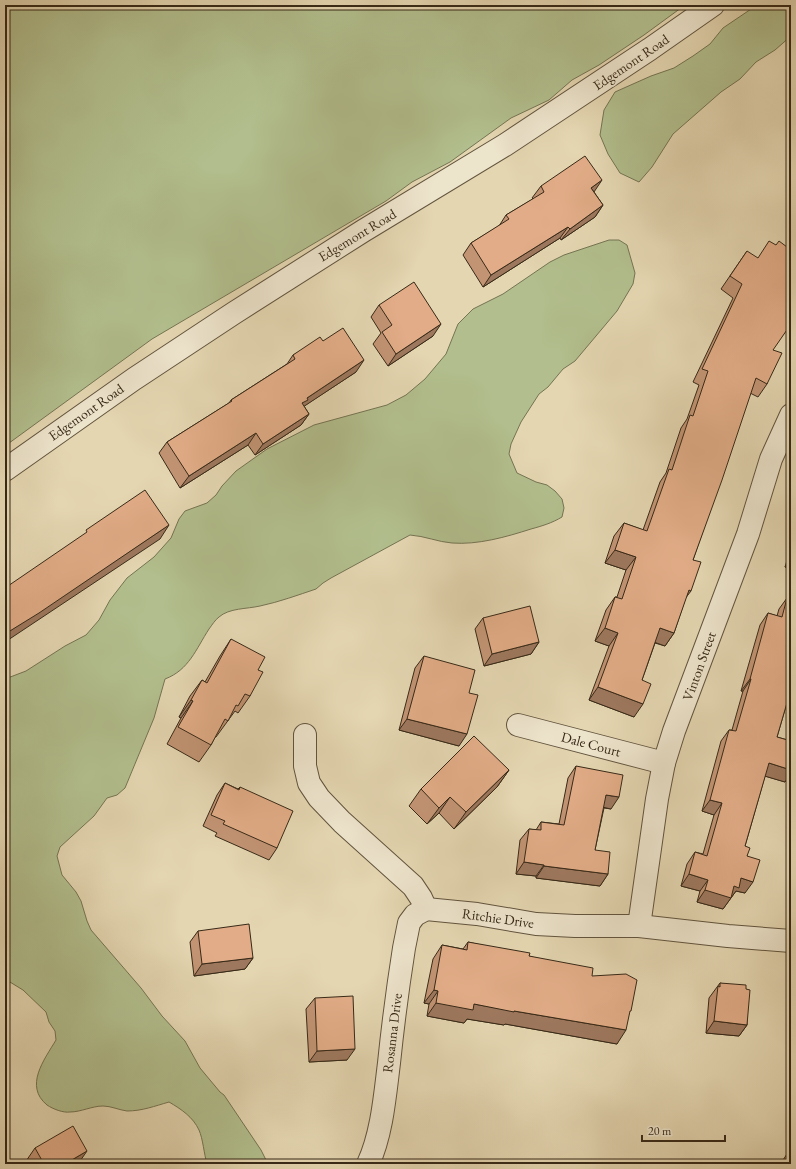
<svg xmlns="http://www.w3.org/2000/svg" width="796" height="1169" font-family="'EB Garamond',serif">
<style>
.green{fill:#b2be8d;stroke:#747452}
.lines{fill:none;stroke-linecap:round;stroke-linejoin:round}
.street-casing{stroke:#62543e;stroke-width:24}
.street{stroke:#ede4cc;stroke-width:22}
.wall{fill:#c29474;stroke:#372917}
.shaded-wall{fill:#9e785e;stroke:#372917}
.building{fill:#e1ac87;stroke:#372917}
.labels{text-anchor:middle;stroke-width:3.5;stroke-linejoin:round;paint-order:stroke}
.street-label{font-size:14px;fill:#372917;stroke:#ede4cc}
</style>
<rect width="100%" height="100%" fill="#e4d6b1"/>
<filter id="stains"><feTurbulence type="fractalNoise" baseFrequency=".005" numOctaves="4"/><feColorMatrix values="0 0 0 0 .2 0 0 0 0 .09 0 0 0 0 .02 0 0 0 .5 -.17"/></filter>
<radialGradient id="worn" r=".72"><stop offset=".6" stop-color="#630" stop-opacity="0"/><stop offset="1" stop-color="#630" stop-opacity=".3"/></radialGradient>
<g class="green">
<polygon points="5,5 685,5 644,35 599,65 572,80 549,100 511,118 450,162 412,182 386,201 152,339 5,446"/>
<polygon points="757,5 791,5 791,36 775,50 756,62 740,79 721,92 673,134 652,167 639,182 620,173 608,154 600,135 604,110 615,92 651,76 674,68 693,56 710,44 723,28"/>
<path d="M609 240H619L627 245 635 273 633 284 617 311 575 361 563 369 548 387 539 394 521 422 511 444 509 454 517 473 536 482 547 485 555 491 562 499 564 508 562 517C552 523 542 526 531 529 506 537 478 545 452 543 438 542 425 536 410 535L331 578 323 583 316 589C298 595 279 602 260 606 247 609 229 608 219 617 215 620 212 625 209 629 196 649 189 670 165 679L154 718 125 788 117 795 107 798 94 816 60 847 57 856 62 875 76 892 81 901 87 921 91 930 141 988 162 1016 185 1041 200 1068 220 1092 224 1095 261 1150 268 1164H207C204 1154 203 1139 199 1130 193 1117 181 1109 169 1102 155 1106 142 1111 127 1111 119 1110 111 1106 103 1106 92 1106 81 1112 70 1112 63 1113 53 1109 47 1105 24 1086 44 1060 56 1040L55 1031 49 1022 46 1012 23 990 5 979V679L26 671 65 646 86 635 99 620 110 600 127 578 154 557 171 538 179 519 185 511 207 503 216 495 222 486 236 471 267 449 314 425 387 405 406 395 425 379 446 354 458 324 473 309 503 294 550 262 564 255Z"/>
</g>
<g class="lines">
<g class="street-casing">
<g id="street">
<polyline points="5,470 134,379 234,313 363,231 505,145 650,49 713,5"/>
<polyline points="518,725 664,763"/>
<polyline points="305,735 305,766 309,783 319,798 342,822 413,886 421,898 426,909"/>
<polyline points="426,909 477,914 536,924 575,926 639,926 728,936 791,941"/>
<polyline points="639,926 657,799 664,763 674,731 748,534 771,459 791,415"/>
<path d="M368 1164C382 1134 385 1095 389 1063 393 1024 398 986 404 948L409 923 415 915 426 909"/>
</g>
</g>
<use href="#street" class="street"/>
</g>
<g class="wall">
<polygon points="541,186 594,192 603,205 595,217 561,240 560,238 483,287 463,255 471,243 499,226 506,215 533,199 532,198"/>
<polygon points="747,251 773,350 767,384 758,397 750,393 693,560 686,597 674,633 665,646 655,643 642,680 634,717 589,700 609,646 595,641 606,610 615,597 617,597 626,570 605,563 614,536 624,523 643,530 660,482 666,473 681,428 687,419 699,385 693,382 733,298 721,289"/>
<polygon points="379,305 433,336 388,366 373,344 381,333 371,317"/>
<polygon points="323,341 356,372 304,406 309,414 301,425 255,455 248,445 180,488 159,453 167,442 229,403 231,400 287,364 293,355"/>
<polygon points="791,547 791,569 785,567"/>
<polygon points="791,597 791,689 777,737 791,741 791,773 785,782 765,776 745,846 747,856 745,893 736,891 723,909 697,902 700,891 681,886 687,864 695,852 703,854 714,815 702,811 721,741 729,730 732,730 743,691 741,691 760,625 768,613 777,616 779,609 787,598 790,598"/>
<polygon points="483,618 539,642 531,654 484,666 475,629"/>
<polygon points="231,639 258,670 250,696 238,713 235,711 216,737 215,737 211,745 199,762 167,744 181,718 179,717 190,696 202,680 205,682 220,656"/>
<polygon points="424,656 459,746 399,730 415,668"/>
<polygon points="576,766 611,809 604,808 595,850 608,874 600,886 536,878 536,876 516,874 520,840 529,829 536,830 541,822 559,824 568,778"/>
<polygon points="509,770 497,787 454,829 439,813 427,824 409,806 421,789"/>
<polygon points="225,783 238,789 240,787 277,848 269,860 215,836 217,833 203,826 217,795"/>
<polygon points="198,931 253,958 245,969 194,976 190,942"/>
<polygon points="468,942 529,956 592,976 629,1014 617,1044 505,1024 504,1025 467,1019 464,1023 427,1016 429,1004 424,1003 433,959 442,945 463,949"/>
<polygon points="720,983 746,989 747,1025 739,1036 706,1033 709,998"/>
<polygon points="315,998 347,1060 309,1062 306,1009"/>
<polygon points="35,1148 78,1164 24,1164"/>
<polygon points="791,1148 791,1164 777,1164 780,1160 783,1160"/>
</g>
<g class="shaded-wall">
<polygon points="602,180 594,192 591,188"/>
<polygon points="603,205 595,217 561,240 570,229"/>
<polygon points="568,227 560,238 483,287 491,275"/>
<polygon points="441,324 433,336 388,366 396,354"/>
<polygon points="364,360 356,372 303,407 302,403 307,398"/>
<polygon points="309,414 301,425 255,455 263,444"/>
<polygon points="256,433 248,445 180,488 189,476"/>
<polygon points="169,525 160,539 5,642 5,634"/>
<polygon points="615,550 636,557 626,570 605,563"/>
<polygon points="791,558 791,569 785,567"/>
<polygon points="689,590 691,591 681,604"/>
<polygon points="605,628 618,633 609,646 595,641"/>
<polygon points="660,628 674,633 665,646 651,641"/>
<polygon points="539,642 531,654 484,666 492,654"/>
<polygon points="750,679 751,679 743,691 741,691"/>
<polygon points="598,687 643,704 634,717 589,700"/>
<polygon points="191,700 193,701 181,718 179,717"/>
<polygon points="407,719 467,734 459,746 399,730"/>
<polygon points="769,763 791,770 791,773 785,782 761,775"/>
<polygon points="509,770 497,787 454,829 466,812"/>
<polygon points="606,795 619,797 611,809 598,806"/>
<polygon points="450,797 439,813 427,824 439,808"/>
<polygon points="710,800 722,803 714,815 702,811"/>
<polygon points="524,862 544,865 536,876 516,874"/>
<polygon points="544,866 608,874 600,886 536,878"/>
<polygon points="689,874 708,880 700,891 681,886"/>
<polygon points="741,878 753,882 745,893 736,891 723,909 697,902 705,890 734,886"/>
<polygon points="253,958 245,969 194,976 202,964"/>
<polygon points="434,990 438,991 429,1004 424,1003"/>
<polygon points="436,1003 474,1004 514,1011 626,1030 617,1044 505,1024 504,1025 467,1019 464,1023 427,1016"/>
<polygon points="714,1021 747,1025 739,1036 706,1033"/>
<polygon points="355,1049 347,1060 309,1062 317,1051"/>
<polygon points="87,1151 78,1164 65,1164"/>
</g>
<g class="building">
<polygon points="585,156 602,180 591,188 603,205 570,229 568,227 491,275 471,243 509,219 506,215 544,192 541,186"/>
<polygon points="769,241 776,245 779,241 791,250 791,324 773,350 782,353 767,384 756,378 722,480 693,560 701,562 691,591 689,590 674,633 660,628 642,680 651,684 643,704 598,687 618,633 605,628 615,597 622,599 636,557 615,550 624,523 647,531 669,469 672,470 690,415 693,416 708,371 702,369 742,284 730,276 747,251 758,258"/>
<polygon points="414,282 441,324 396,354 382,332 392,325 379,305"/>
<polygon points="343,328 364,360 307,398 308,400 302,403 309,414 263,444 256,433 189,476 167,442 232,401 231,400 295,359 293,355 320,337 323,341"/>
<polygon points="145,490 169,525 39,613 5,634 5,588 87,532 86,530"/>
<polygon points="787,598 791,599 791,689 777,737 791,741 791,770 769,763 745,846 750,848 747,856 760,860 753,882 741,878 739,888 734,886 731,898 705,890 708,880 689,874 695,852 707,856 722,803 710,800 729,730 736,731 751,679 750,679 768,613 782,617"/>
<polygon points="530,606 539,642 492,654 483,618"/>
<polygon points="231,639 265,657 258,670 263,672 250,696 245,694 238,706 236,705 228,721 225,719 211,745 178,727 193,701 191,700 202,680 207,683"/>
<polygon points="424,656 475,670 469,693 478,695 467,734 407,719"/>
<polygon points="474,736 509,770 466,812 450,797 439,808 421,789"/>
<polygon points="576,766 623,775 619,797 606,795 595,850 610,852 608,874 544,866 544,865 524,862 529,829 541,830 541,822 564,825"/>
<polygon points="225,783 239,790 240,787 293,811 277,848 223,824 225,821 211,815"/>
<polygon points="249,924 253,958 202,964 198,931"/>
<polygon points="468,942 530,953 529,956 593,968 592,976 626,974 637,980 631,1011 630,1011 626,1030 514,1011 514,1012 474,1004 473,1010 436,1003 438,991 434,990 442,945 467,950"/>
<polygon points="720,983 746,985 746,989 750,990 747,1025 714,1021 718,986 720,987"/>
<polygon points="353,996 355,1049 317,1051 315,998"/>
<polygon points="73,1126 87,1151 65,1164 44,1164 35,1148"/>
<polygon points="5,1128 8,1131 5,1133"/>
<polygon points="791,1155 791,1164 780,1164 780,1160 791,1160"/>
</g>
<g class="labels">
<g class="street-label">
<text transform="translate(631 62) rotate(-34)" y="5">Edgemont Road</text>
<text transform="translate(357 235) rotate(-31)" y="5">Edgemont Road</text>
<text transform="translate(86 412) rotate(-35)" y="5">Edgemont Road</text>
<text transform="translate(699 666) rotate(-70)" y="5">Vinton Street</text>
<text transform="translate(591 744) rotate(15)" y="5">Dale Court</text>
<text transform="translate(498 918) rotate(8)" y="5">Ritchie Drive</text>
<text transform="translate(392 1033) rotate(-83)" y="5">Rosanna Drive</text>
</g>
</g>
<rect width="796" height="1169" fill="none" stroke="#e4d6b1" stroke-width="20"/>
<rect x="6" y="6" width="784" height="1157" fill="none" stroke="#372917" stroke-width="2"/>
<rect x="10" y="10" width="776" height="1149" fill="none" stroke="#372917"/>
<path d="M642 1135v6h83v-6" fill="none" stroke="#372917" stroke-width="2"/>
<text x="648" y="1135" font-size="12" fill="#372917" stroke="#ede4cc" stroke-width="3" paint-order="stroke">20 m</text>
<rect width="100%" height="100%" filter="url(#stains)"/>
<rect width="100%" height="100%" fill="url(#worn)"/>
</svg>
